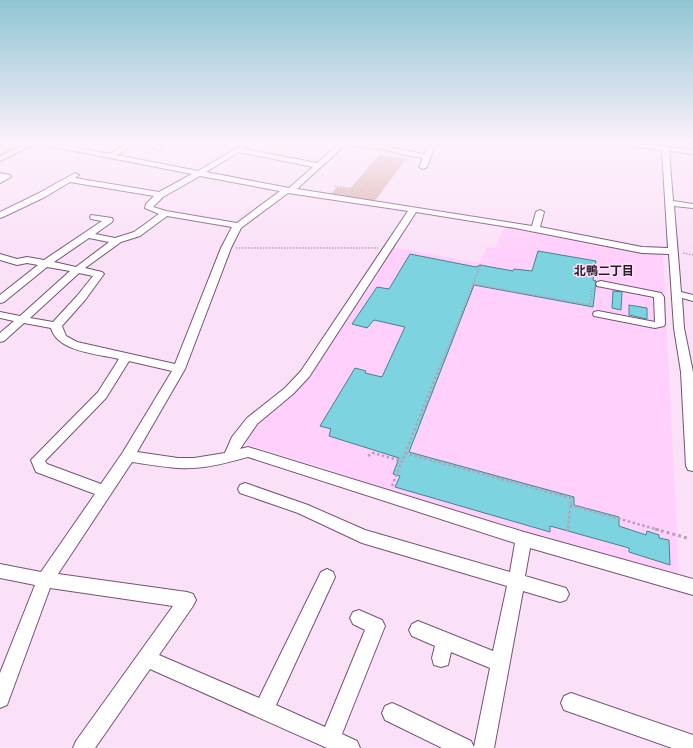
<svg xmlns="http://www.w3.org/2000/svg" width="693" height="748" font-family="Karla,'Noto Sans JP',sans-serif">
<style>
.built{fill:#ffd0fb}
.green{fill:#d9aea7}
.lines{fill:none;stroke-linecap:round;stroke-linejoin:round}
.stream{stroke:#a9deb0;stroke-width:2}
.building{fill:#7dd3e0;stroke:#44848e}
.minor-casing{stroke:#765374;stroke-width:2}
.path-far2{stroke:#b7a1b6;stroke-width:1.5;stroke-dasharray:1.5 1.5;stroke-linecap:butt}
.path-far1{stroke:#b7a1b6;stroke-width:2.5;stroke-dasharray:2.5 2.5;stroke-linecap:butt}
.path{stroke:#b7a1b6;stroke-width:3;stroke-dasharray:3 3;stroke-linecap:butt}
.minor{fill:#fff;fill-rule:evenodd}
.labels{text-anchor:middle;stroke-width:3;stroke-linejoin:round;paint-order:stroke}
.neighbourhood-label{font-size:12px;font-weight:bold;fill:#2a1b29;stroke:#fae1f8}
</style>
<rect width="100%" height="100%" fill="#fae1f8"/>
<polygon class="built" points="505,225 633,252 663,254 679,575 398,494 328,469 247,445 245,441 257,425 284,400 372,283 392,247 479,263 487,247 495,249"/>
<polygon class="green" points="379,155 406,159 374,202 330,195 337,187 350,189"/>
<g class="lines">
<polyline class="stream" points="0,155 24,144"/>
</g>
<g class="building">
<polygon points="538,251 596,261 593,280 596,281 593,307 474,285 409,452 574,497 574,505 619,517 619,526 646,535 647,531 659,535 659,538 669,540 670,565 629,552 629,548 550,526 550,532 395,487 400,476 393,474 399,458 329,436 331,429 320,426 355,368 366,371 365,373 382,377 405,327 374,320 367,328 352,324 377,287 389,289 410,254 476,267 480,265 513,271 514,269 532,271"/>
<polygon points="613,291 622,292 621,310 612,308"/>
<polygon points="629,305 647,308 647,319 629,315"/>
</g>
<g class="lines">
<g class="minor-casing">
<g id="minor">
<polygon points="0,144 11,146 12,147 9,149 0,147"/>
<polygon points="26,144 34,144 0,161 0,156"/>
<path d="M46 144H58L109 154 128 144H135L117 155 198 171 244 144H251L244 149 317 163 339 144H346L297 189 532 226 536 212 540 210 544 212 540 227 642 247 668 248 662 150 630 146 627 144H643L662 146V144H668L669 147 693 150V154L669 151 673 201 693 204V208L674 206 681 292 693 295V301L682 298 684 328 693 372V471L688 470 686 466 681 372 674 328 669 254 642 253 515 228 416 212 309 377 293 394 257 424 240 449 248 447 524 532 693 579V595L530 548 525 576 566 588 569 594 566 600 560 602 523 591 494 748H442L385 720 382 713 385 706 392 703 399 706 471 741 474 747 490 668 451 652 448 665 441 667 434 665 432 658 435 646 412 636 409 630 412 624 418 621 493 651 507 586 362 543 298 513 240 493 238 489 240 485 245 483 308 505 365 530 510 572 515 543 248 457C226 463 201 470 178 468 162 467 147 464 132 462L58 574 187 592 193 594 196 600 193 606 159 655 259 698 321 572 327 569 333 572 335 577 276 705 325 727 365 630 353 624 350 618 353 612 359 610 382 620 385 626 342 734 357 741 360 748H327L150 669 95 748H73L76 741 173 606 50 588 7 705 0 708V673L35 585 0 578V564L41 572 95 494 36 472 31 460 98 392 119 359C99 354 57 352 51 328L24 323 4 341 0 342V333L14 321 0 318V312L20 316 70 271 47 267 4 302 0 303V295L38 265 27 263 17 265 0 260V254L17 259 27 257 44 260 102 221 91 219 90 217 91 215 112 218 113 220 112 222 95 234 115 238 134 232 159 214 145 208 146 204 154 196 70 182 45 197 3 217 0 218V212L39 193 75 173 79 175 75 178 159 192 192 174 49 146ZM239 152 313 167 289 188 206 172ZM200 176 280 191 237 223 166 211 153 207 163 197ZM288 193 408 211 301 371 285 388 247 418 232 437 225 453 194 458H178L137 452 185 369 231 248 241 228ZM167 216 232 227 221 248 175 364 77 342 66 336 62 326 85 300 104 274 102 272 85 268 121 242 140 236ZM89 238 109 242 76 267 54 262ZM79 273 93 276 77 296 53 322 30 318ZM129 361 172 371 123 452 101 484 47 464 45 461 106 398Z"/>
<polygon points="147,144 158,144 163,148 160,150 151,147"/>
<path d="M349 144C375 141 399 150 425 154L430 144 435 145 427 167 423 169 419 167 423 158 400 154 385 149 352 146Z"/>
<polygon points="0,173 10,175 11,177 0,183"/>
<polygon points="601,281 661,293 664,297 665,324 664,326 655,328 594,316 593,314 594,312 598,311 655,322 654,297 597,286 596,284 597,282"/>
<polygon points="571,693 693,735 693,748 672,748 564,710 561,703 564,696"/>
</g>
</g>
<g class="path-far2">
<polyline points="334,186 362,190 389,158"/>
<polyline points="236,248 378,248"/>
<polyline points="683,253 693,255"/>
<polyline points="473,284 590,305 592,288"/>
<polyline points="441,365 481,264"/>
</g>
<g class="path-far1">
<polyline points="405,453 571,498 568,530"/>
<polyline points="368,456 373,453 402,461"/>
<polyline points="392,486 441,364"/>
<polyline points="570,505 659,530"/>
</g>
<g class="path">
<polyline points="655,529 687,538"/>
<polyline points="568,531 568,529"/>
</g>
<use href="#minor" class="minor"/>
</g>
<linearGradient id="sky" x2="0" y2="1"><stop stop-color="#8fc5d2"/><stop offset="0.58" stop-color="#fdf2fc"/><stop offset="1" stop-color="#fdf2fc" stop-opacity="0"/></linearGradient>
<rect width="693" height="248" fill="url(#sky)"/>
<g class="labels">
<g class="neighbourhood-label">
<text x="604" y="275">北鴨二丁目</text>
</g>
</g>
</svg>
